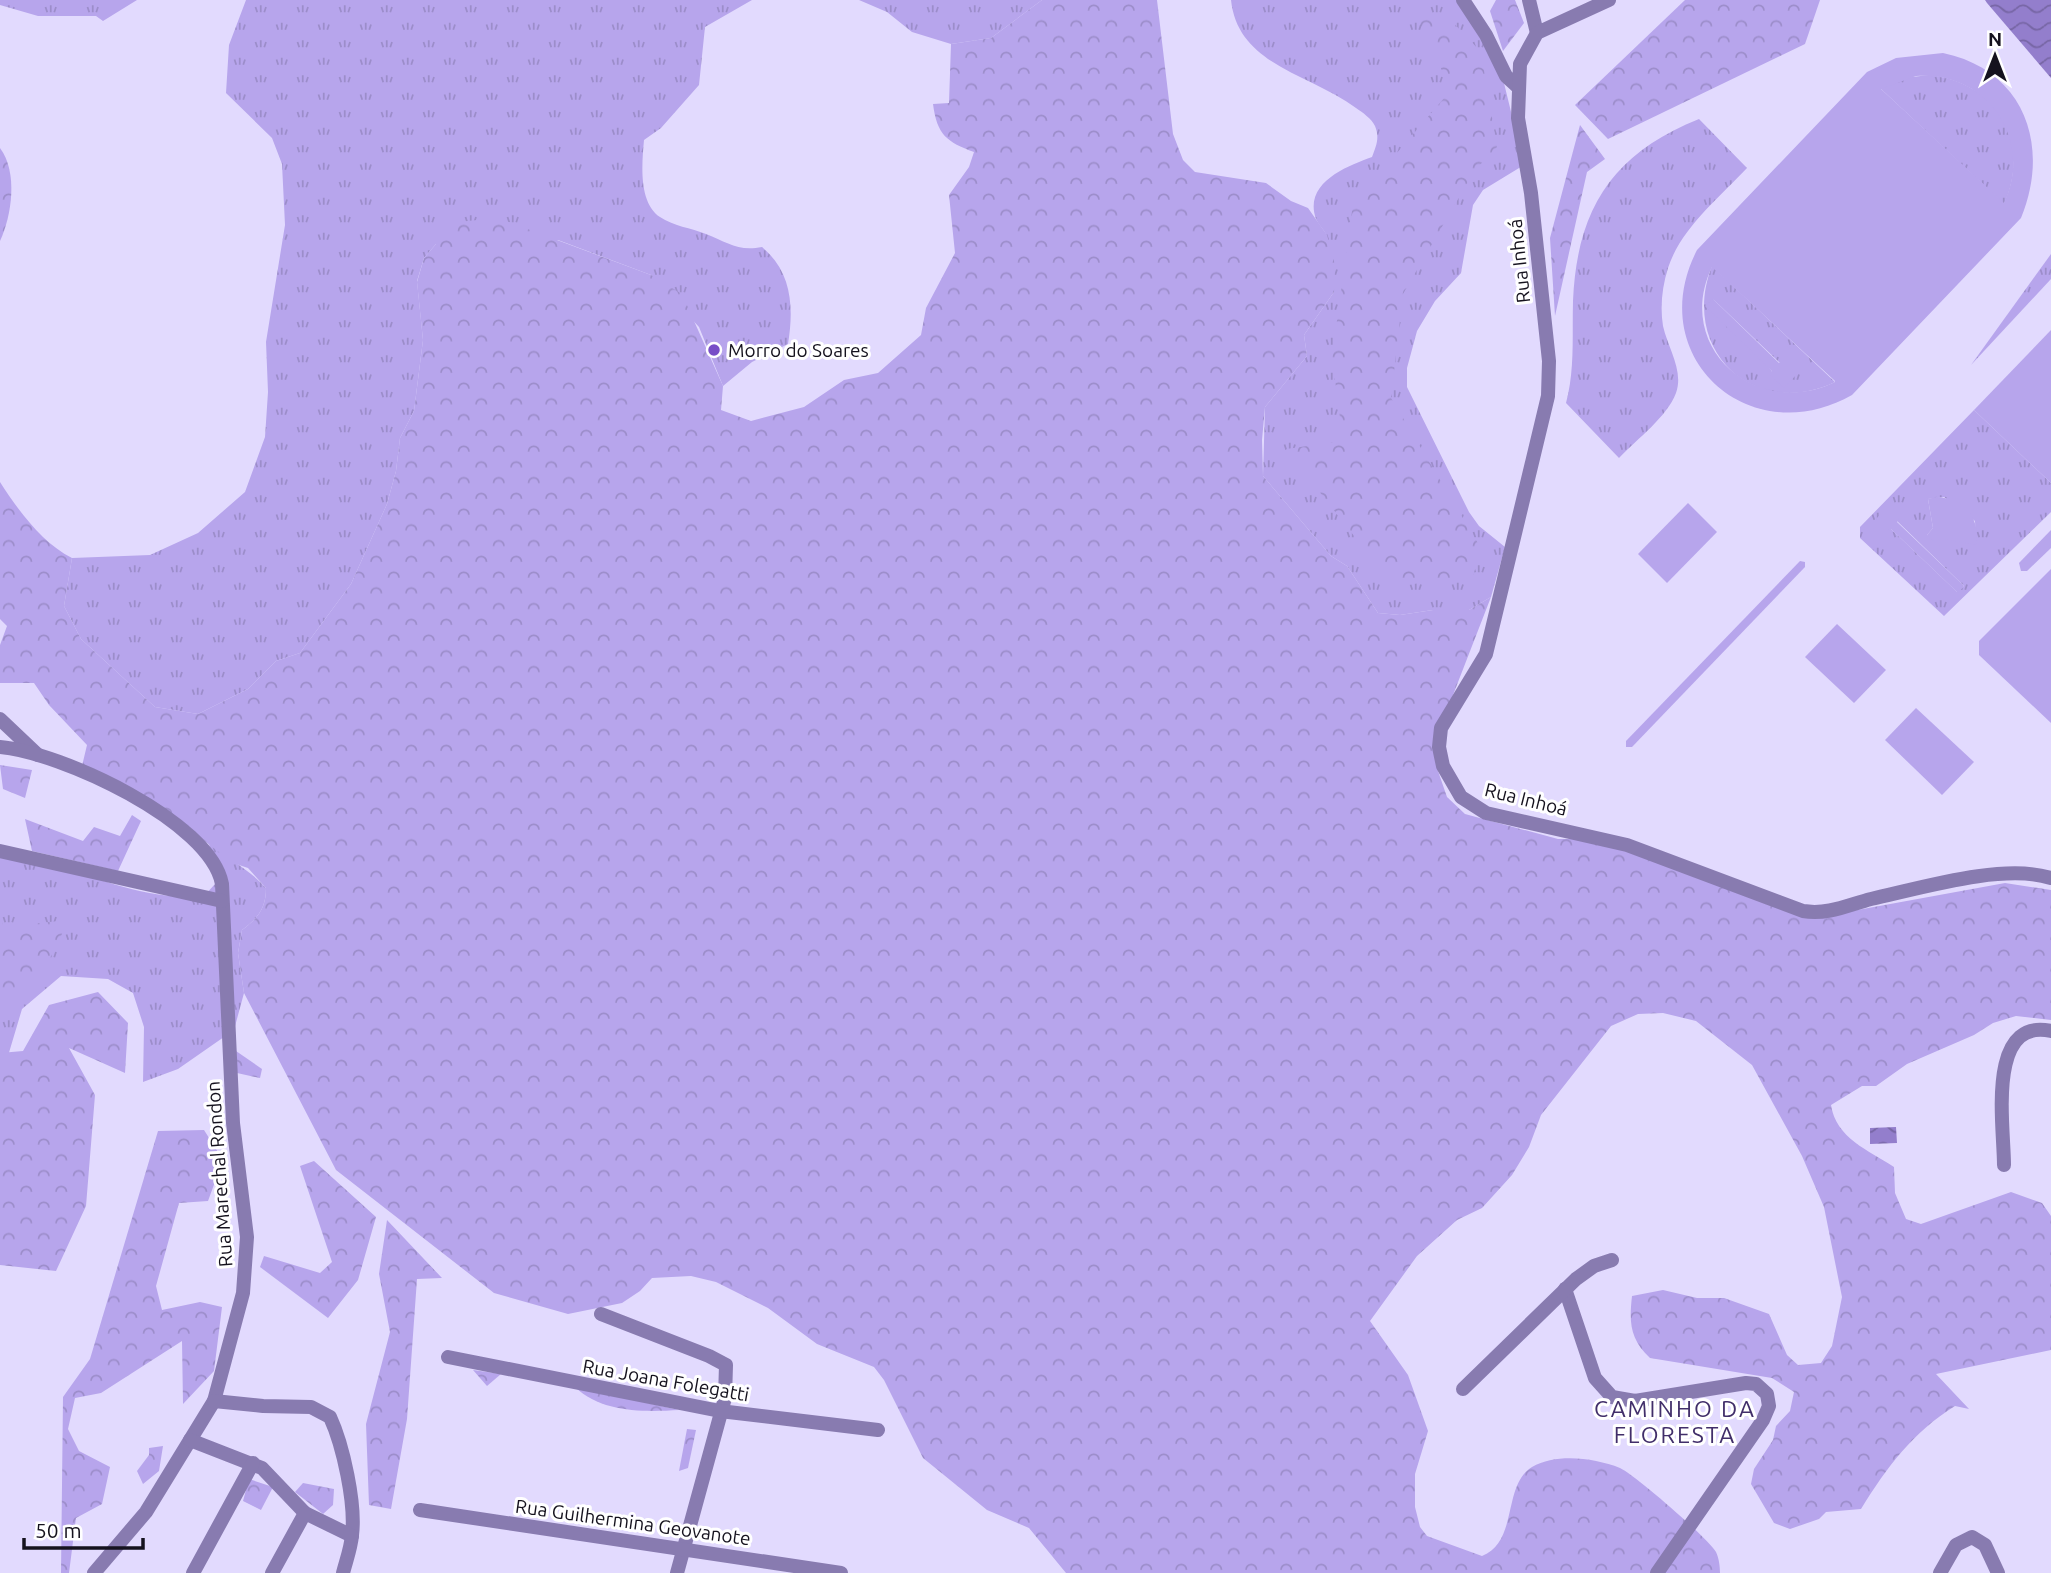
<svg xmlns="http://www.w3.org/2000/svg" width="2051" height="1573" font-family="Ubuntu,sans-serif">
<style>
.grass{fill:url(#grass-tufts);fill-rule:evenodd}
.forest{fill:url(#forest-crowns)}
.garden{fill:#b7a5ec;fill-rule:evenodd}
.water{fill:url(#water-waves)}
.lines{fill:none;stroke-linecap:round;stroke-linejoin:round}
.street{stroke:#887bb0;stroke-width:14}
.poi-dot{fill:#784ec7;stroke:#fff;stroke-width:2.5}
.labels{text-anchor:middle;stroke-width:6;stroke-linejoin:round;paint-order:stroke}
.street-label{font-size:19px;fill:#15121e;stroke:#fff}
.poi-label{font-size:19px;fill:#15121e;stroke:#fff;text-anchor:start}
.quarter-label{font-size:23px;letter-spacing:2px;fill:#412e6a;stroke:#fff}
</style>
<defs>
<pattern id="grass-tufts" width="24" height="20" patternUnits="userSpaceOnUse" patternTransform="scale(1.75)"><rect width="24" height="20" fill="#b7a5ec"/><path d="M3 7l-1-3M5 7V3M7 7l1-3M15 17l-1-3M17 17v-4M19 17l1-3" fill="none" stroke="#9c8dca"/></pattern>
<pattern id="forest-crowns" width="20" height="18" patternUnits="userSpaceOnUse" patternTransform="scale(1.75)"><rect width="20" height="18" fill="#b7a5ec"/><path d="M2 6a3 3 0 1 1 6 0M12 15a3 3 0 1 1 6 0" fill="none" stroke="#9c8dca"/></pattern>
<pattern id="water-waves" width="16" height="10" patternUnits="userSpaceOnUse" patternTransform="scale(1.75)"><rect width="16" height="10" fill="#937ecc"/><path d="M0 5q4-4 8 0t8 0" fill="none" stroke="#7766a5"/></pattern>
</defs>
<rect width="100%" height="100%" fill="#e2dafe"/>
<g class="grass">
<polygon points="0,0 137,0 103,21 96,16 38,16 0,5"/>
<path d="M246 0H752L705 27 699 85 661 128 644 140C642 163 638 202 660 217 673 226 691 228 706 234 727 242 738 252 762 247 792 272 794 307 788 344L752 362 723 386 699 327 651 275 558 240 436 244 424 258 417 281 423 340 414 411 400 438 396 471 387 504 351 584 300 653 276 661 248 689 198 714 155 707 81 639 64 606 72 558 150 555 198 533 245 492 265 437 268 392 266 342 285 225 282 164 272 138 226 93 229 45Z"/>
<polygon points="859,0 1042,0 991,38 951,44 912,32 887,12"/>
<path d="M1231 0H1459L1503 79 1524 165 1483 190 1473 205 1461 273 1435 301 1417 331 1407 368V387L1469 512 1479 526 1505 547 1491 597 1469 610H1433L1400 615 1378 613 1347 566 1331 556 1263 476 1265 407 1307 356 1304 335 1334 292C1332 274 1332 255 1327 238 1326 231 1319 226 1316 219 1303 183 1347 166 1372 157 1376 146 1380 138 1375 126 1372 119 1362 112 1356 108 1311 74 1238 66 1231 0Z"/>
<path d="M1929 75C1997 82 2032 142 2004 204L1880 88 1904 78Z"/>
<path d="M1699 119 1747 168C1719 198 1681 228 1668 268 1662 287 1660 307 1663 326 1668 348 1684 371 1676 393 1667 417 1637 439 1619 458L1566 403C1575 370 1572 335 1573 301 1577 209 1612 154 1699 119Z"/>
<polygon points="2051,254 2051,279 1971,365"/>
<path d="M1712 266 1835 382C1754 421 1679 350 1712 266ZM1713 299 1780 363 1783 361 1770 375 1772 371Z"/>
<path d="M1974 410 2051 483V512L1944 616 1860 538V527ZM1944 497 1975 521 1976 544 1927 535 1933 528 1928 499ZM1899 519 1897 521 1964 586 1957 592 1890 528Z"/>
<path d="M209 843C229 860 249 869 266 888 266 908 258 918 242 930L238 953 244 993 234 1030 178 1069 143 1082 144 1027 133 993 108 979 61 976 22 1009 8 1056 0 1136V854C18 858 37 860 54 865 107 881 145 899 203 897L216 883Z"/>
</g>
<g class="forest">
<path d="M1042 0H1157L1173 134 1183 160 1195 172 1266 183 1291 201 1308 208 1327 235 1335 265 1334 292 1304 335 1307 356 1265 407 1262 440 1263 476 1331 556 1347 566 1378 613 1400 615 1433 610H1469L1491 597 1434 744 1438 771 1447 797 1465 814 1558 839H1604L1830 915 2005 883 2051 890V1020L2016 1016 1993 1023 1974 1035 1907 1064 1876 1086H1862L1831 1105C1836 1138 1868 1150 1894 1167L1895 1193 1906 1219 1921 1224 2011 1192 2042 1203 2051 1216V1350L1936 1374 1969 1409 1955 1406C1913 1432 1887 1467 1861 1509L1826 1512 1819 1519 1790 1529 1774 1523 1751 1484 1754 1469 1773 1440 1776 1426 1790 1411 1794 1392 1772 1378 1650 1358C1630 1339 1629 1323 1632 1296L1663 1290 1697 1298H1724L1769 1314 1787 1355 1798 1365 1821 1363 1832 1346 1842 1297 1824 1207 1802 1156 1752 1065 1696 1021 1663 1013 1638 1014 1611 1026 1541 1115 1529 1147 1512 1175 1482 1208 1457 1220 1417 1256 1370 1321 1408 1375 1428 1431 1415 1474V1507L1420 1527 1427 1536 1482 1556C1519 1541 1502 1485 1532 1467 1557 1453 1594 1458 1620 1468 1635 1475 1709 1539 1716 1552 1719 1558 1720 1567 1720 1573H1066L1029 1528 987 1510 923 1458 884 1380 874 1367 817 1344 768 1308 716 1282 691 1276 652 1278 640 1291 622 1303 568 1314 494 1293 336 1170 244 993 238 953 242 930C258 918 266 908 266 888L248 868 233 863 163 809 82 766 87 745 49 705 34 683H0V645L7 626 0 619V482C18 510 42 543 72 558L64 606 81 639 155 707 198 714 248 689 276 661 300 653 351 584 387 504 396 471 400 438 414 411 423 340 417 282 424 258 436 244 447 223 498 218 651 275 682 294 723 386 721 410 751 421 804 407 844 380 878 373 921 335 926 308 955 253 949 195 969 167 974 152C947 142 937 135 933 104L949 103 951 44 991 38Z"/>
<polygon points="1496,0 1515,0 1524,23 1503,51 1490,11"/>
<polygon points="1685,0 1820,0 1805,44 1608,139 1575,105"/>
<polygon points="1447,16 1481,52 1497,147 1475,170 1403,294 1391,398 1482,550 1473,575 1394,587 1286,449 1343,441 1332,357 1353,204 1451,90 1419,21"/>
<polygon points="1580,125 1605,159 1587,172 1555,316 1550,238"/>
<path d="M0 148C18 172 12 215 0 241Z"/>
<polygon points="0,765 32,770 25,798 3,789"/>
<polygon points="132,815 141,821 118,871 32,851 25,819 83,841 94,827 120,836"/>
<path d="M0 902 3 927 68 920C53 955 37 991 0 1008Z"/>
<polygon points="98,992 128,1023 125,1073 69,1048 95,1095 86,1206 56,1271 0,1265 0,1053 23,1051 49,1005"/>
<polygon points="236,1051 262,1069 260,1078 237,1073"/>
<polygon points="204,1130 223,1160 208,1201 179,1203 156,1286 162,1310 200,1302 222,1307 214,1371 183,1404 182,1341 101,1393 75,1398 68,1429 79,1451 110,1467 102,1504 76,1518 69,1573 61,1573 63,1397 90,1359 158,1131"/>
<polygon points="314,1161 376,1217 358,1280 328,1318 260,1267 264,1256 320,1273 332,1262 300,1166"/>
<polygon points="387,1220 442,1278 417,1279 407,1419 391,1509 369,1505 366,1424 390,1332 379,1274"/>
<polygon points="473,1370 501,1374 487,1386"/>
<path d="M575 1387 679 1410C644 1412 602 1413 575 1387Z"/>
<polygon points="687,1429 696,1430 688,1468 679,1471"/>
<polygon points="163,1446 159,1471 143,1484 137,1471 149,1455 149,1448"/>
<polygon points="249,1479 273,1487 261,1510 243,1501"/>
<polygon points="303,1483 334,1489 333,1505 323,1514 295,1492"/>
</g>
<g class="garden">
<path d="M1943 53C2024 70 2051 145 2021 218L1852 395C1750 453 1642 357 1697 250L1867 72 1896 58ZM1916 76C1987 71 2034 139 2004 203L1881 89ZM1712 267 1835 381V382C1757 420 1673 348 1712 267Z"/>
<polygon points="1713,299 1779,363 1783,360 1797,374 1784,388 1769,374 1772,371 1705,306"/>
<polygon points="2051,330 2051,483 1974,410"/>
<path d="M1936 497C1963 498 1981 517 1976 545L1945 539 1939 546 1927 535 1933 528 1928 499Z"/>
<polygon points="1688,503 1717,532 1667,583 1638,554"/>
<polygon points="1887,507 1899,518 1897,522 1964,586 1958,593 1891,529 1888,530 1876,519"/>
<polygon points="2051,530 2051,548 2027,571 2021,571 2019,563"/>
<polygon points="1800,561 1805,562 1805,567 1632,747 1626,747 1626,741"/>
<polygon points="2051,569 2051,723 1979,655 1979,641"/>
<polygon points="1837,624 1886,670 1854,703 1805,657"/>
<polygon points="1916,708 1974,762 1942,795 1885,740"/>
</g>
<g class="water">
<polygon points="1985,0 2051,0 2051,78 1987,3"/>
<polygon points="1896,1127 1897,1143 1870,1144 1870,1128"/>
</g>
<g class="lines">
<g class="street">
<polyline points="1463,0 1486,35 1506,76 1518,87"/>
<polyline points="1529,0 1537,33"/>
<path d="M1609 0 1537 33 1520 64 1518 118 1531 193 1549 361 1548 396 1486 654 1441 728 1439 747 1443 766 1461 797 1486 813 1627 845 1803 911C1828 915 1848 905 1871 899 1921 888 2003 863 2051 878"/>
<polyline points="0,719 38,755"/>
<path d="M0 747C60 752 210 821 222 884L233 1123 247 1237 243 1293 214 1401 146 1512 94 1573"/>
<polyline points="0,851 222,901"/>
<path d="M2004 1165C2004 1126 1986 1017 2051 1031"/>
<polyline points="1565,1289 1595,1378 1612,1397 1635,1401 1746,1383 1756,1384 1767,1394 1769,1406 1763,1420 1657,1573"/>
<polyline points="601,1314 709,1356 726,1365 725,1398 677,1573"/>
<polyline points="448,1357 720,1411 878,1430"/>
<polyline points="1463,1389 1576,1279 1594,1266 1612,1260"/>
<path d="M214 1401 263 1406 311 1407 330 1417C343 1445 356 1504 352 1535 351 1548 346 1561 343 1573"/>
<polyline points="190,1440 262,1468 305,1513 352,1536"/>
<polyline points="420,1510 841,1573"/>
<polyline points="193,1573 253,1463"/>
<polyline points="272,1573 305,1513"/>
<polyline points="1940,1573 1956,1545 1972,1537 1985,1545 1998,1573"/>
</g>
</g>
<circle class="poi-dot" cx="714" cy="350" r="7"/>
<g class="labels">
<g class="street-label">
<text transform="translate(1519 261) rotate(-96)" y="7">Rua Inhoá</text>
<text transform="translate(1526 799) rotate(14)" y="7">Rua Inhoá</text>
<text transform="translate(219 1174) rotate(-94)" y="7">Rua Marechal Rondon</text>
<text transform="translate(666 1380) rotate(10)" y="7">Rua Joana Folegatti</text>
<text transform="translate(633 1522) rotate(8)" y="7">Rua Guilhermina Geovanote</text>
</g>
<g class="poi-label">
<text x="728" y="357">Morro do Soares</text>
</g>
<g class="quarter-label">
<text x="1675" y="1417">CAMINHO DA<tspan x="1675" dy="26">FLORESTA</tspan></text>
</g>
</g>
<g transform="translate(1995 56)" stroke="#ffffff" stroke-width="5" paint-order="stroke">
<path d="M0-5L12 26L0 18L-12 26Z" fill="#15121e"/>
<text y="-10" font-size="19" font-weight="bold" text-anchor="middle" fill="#15121e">N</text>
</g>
<path d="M24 1538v10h119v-10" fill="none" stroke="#15121e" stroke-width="3.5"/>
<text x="35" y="1538" font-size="21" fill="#15121e" stroke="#ffffff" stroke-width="5" paint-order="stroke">50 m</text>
</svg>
